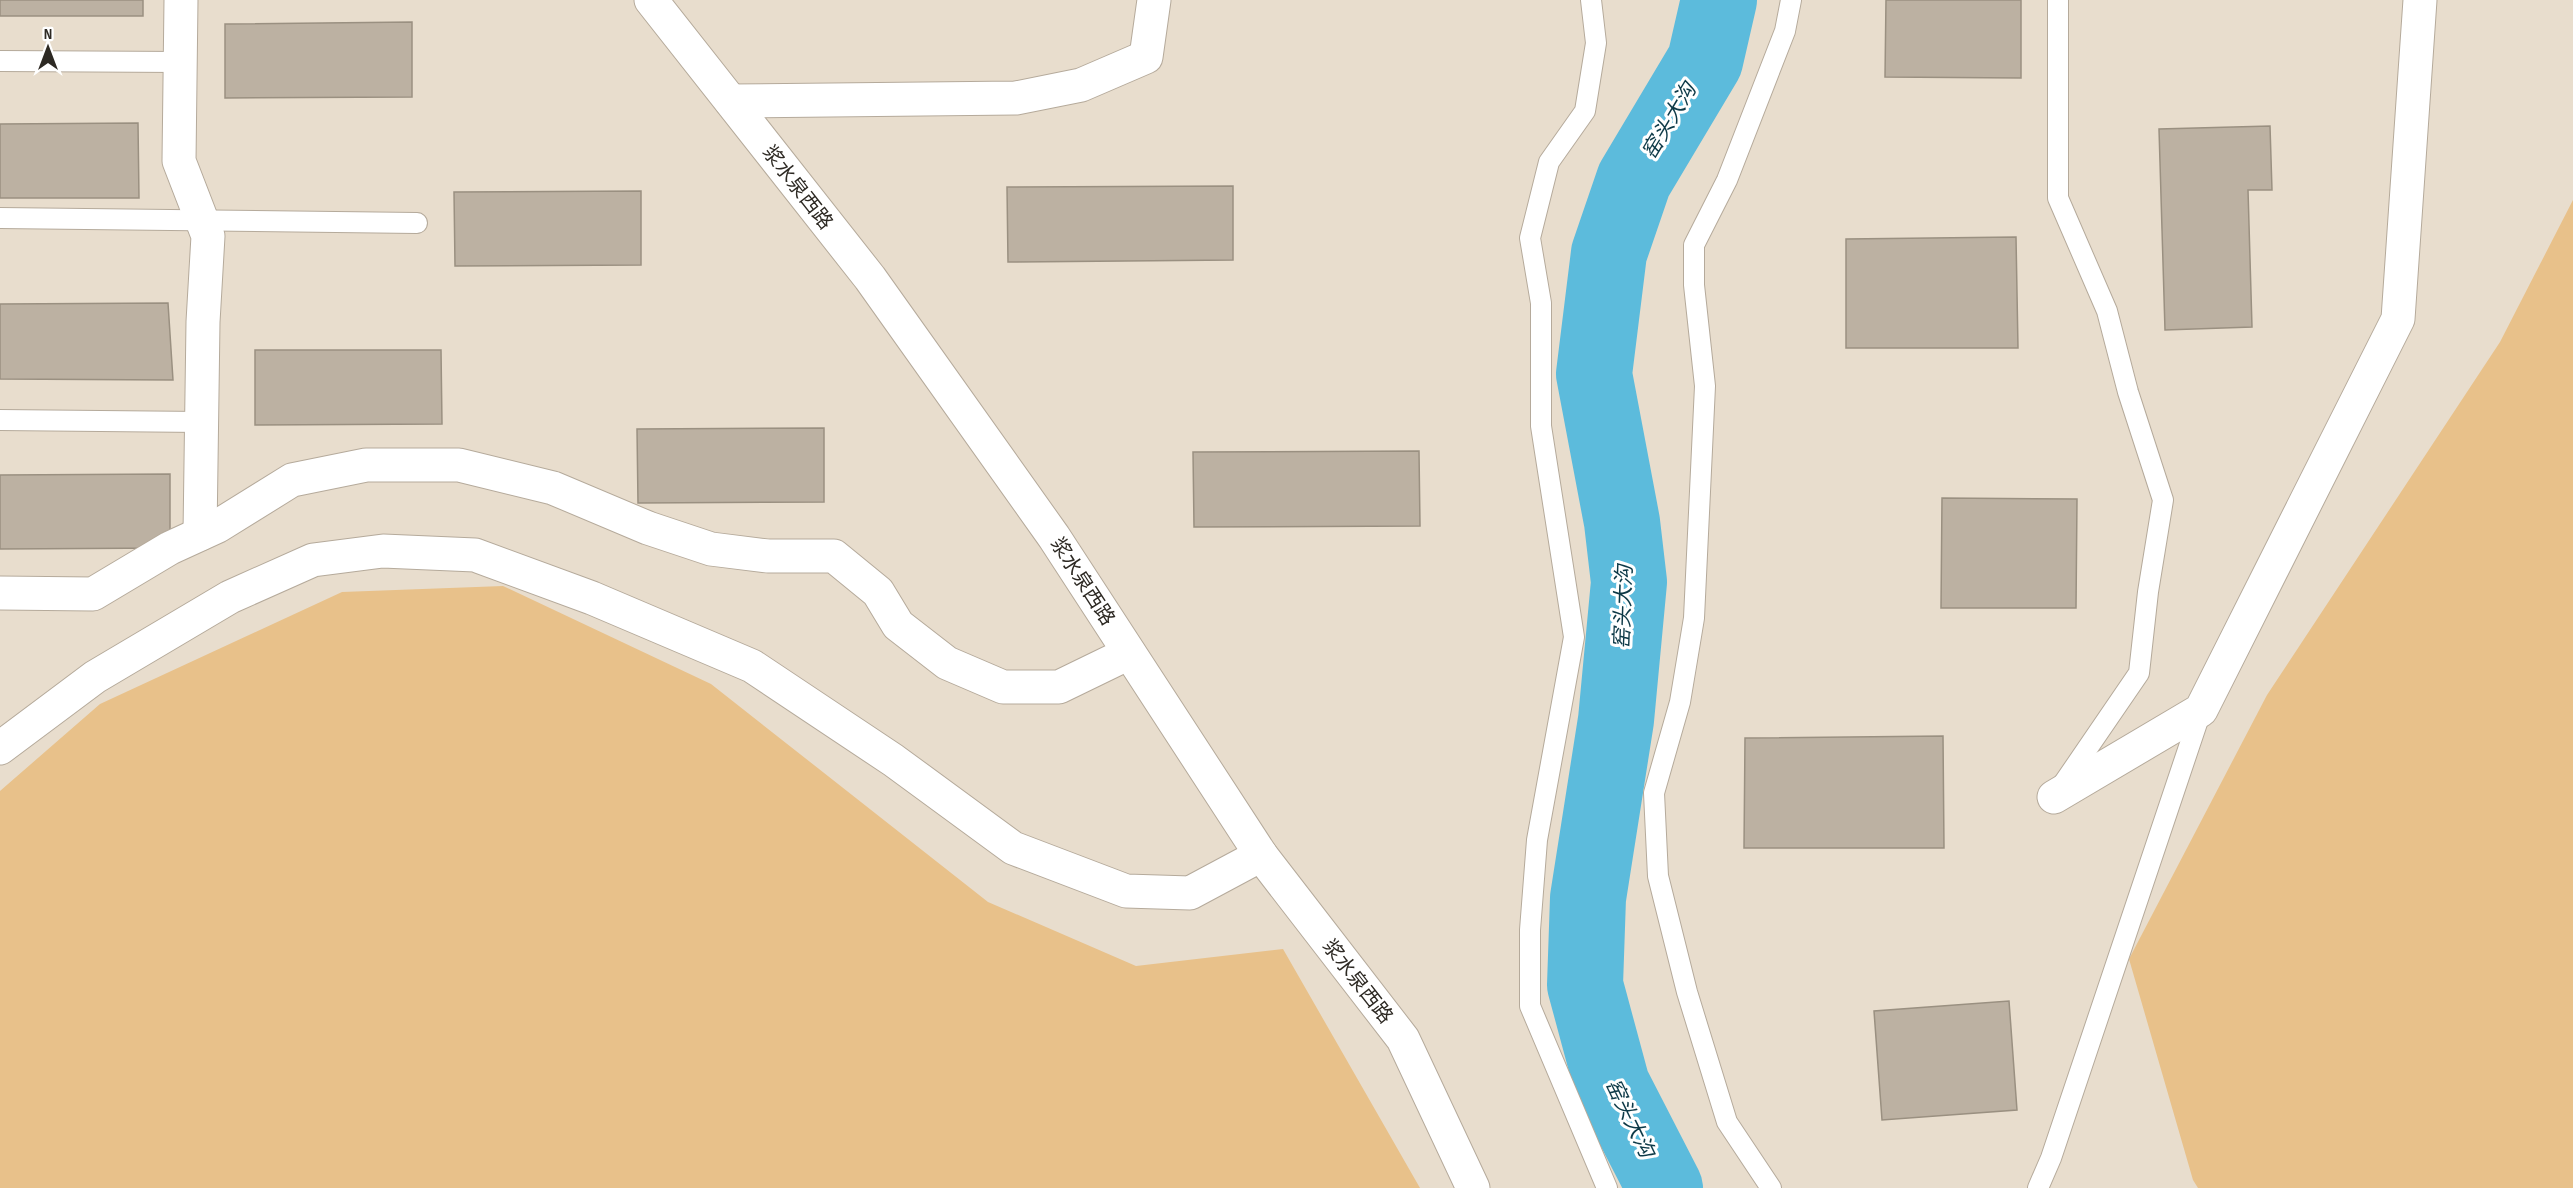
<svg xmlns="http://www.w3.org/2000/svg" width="2573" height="1188" font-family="'Sofia Sans Condensed','Noto Sans SC',sans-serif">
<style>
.green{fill:#e8c18a}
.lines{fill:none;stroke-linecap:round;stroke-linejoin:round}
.river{stroke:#5cbbdc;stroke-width:76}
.building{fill:#bcb1a2;stroke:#9a9081;stroke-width:1.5}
.service-casing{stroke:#b5aa9b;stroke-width:22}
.minor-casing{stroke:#b5aa9b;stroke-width:35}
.tertiary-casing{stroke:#b5aa9b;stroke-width:35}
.service{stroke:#fff;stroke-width:20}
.minor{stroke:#fff;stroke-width:33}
.tertiary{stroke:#fff;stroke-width:33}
.labels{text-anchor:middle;stroke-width:6;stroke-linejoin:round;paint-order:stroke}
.street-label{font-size:20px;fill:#2d2923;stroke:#fff}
.water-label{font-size:21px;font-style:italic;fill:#0d3947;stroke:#fff}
</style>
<rect width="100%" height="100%" fill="#e8ddcd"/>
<g class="green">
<polygon points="2573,200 2573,1188 2198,1188 2193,1180 2129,959 2267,695 2500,342"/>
<polygon points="503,586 711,684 988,902 1136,966 1283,949 1420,1188 0,1188 0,791 100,704 342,592"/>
</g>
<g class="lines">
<polyline class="river" points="1665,1188 1612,1085 1585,985 1588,898 1616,720 1629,582 1622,522 1594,374 1609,253 1634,180 1705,61 1719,0"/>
</g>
<g class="building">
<rect x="0" y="0" width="143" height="16"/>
<polygon points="1886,0 2021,0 2021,78 1885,77"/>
<polygon points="412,22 412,97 225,98 225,24"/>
<polygon points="138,123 139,198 0,198 0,124"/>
<polygon points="2270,126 2272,190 2248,190 2252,327 2165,330 2159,129"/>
<polygon points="1233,186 1233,260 1008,262 1007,187"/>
<polygon points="641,191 641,265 455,266 454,192"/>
<polygon points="2016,237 2018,348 1846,348 1846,239"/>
<polygon points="168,303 173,380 0,379 0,304"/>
<polygon points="255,350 441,350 442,424 255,425"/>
<polygon points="824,428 824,502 638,503 637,429"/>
<polygon points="1419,451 1420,526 1194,527 1193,452"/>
<polygon points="170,474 170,548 0,549 0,475"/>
<polygon points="1942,498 2077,499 2076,608 1941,608"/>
<polygon points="1943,736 1944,848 1744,848 1745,738"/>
<polygon points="2009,1001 2017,1110 1882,1120 1874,1011"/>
</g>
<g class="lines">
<g class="service-casing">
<g id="service">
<polyline points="1591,0 1596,43 1585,111 1549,162 1530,238 1541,303 1541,426 1574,637 1537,840 1530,930 1530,1006 1607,1188"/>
<polyline points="2058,0 2058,198 2107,311 2128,392 2163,500 2148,592 2139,673 2061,787"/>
<polyline points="0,61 179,62"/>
<polyline points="0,218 417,223"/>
<polyline points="0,420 201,422"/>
<polyline points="1771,1188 1727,1122 1687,992 1658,876 1654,793 1680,702 1694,618 1705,386 1694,285 1694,245 1727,180 1785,31 1791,0"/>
<polyline points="2038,1188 2051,1158 2201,711"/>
</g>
</g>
<g class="minor-casing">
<g id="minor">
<polyline points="181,0 179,161 208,236 203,322 200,534"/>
<polyline points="731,101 1016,98 1081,85 1146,57 1154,0"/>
<polyline points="0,593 93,594 170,548 218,526 292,480 366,465 459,465 553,488 648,528 711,549 768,556 834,556 878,592 898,625 947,663 1003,687 1059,687 1129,653"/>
<polyline points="0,748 95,677 230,597 313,560 383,551 475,555 592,598 752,666 893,760 1013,848 1126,891 1190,893 1261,855"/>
<polyline points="2054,797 2201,710 2398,319 2420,0"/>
</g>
</g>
<g class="tertiary-casing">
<polyline id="tertiary" points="651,0 870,278 1054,537 1261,855 1403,1039 1473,1188"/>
</g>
<use href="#service" class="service"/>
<use href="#minor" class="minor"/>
<use href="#tertiary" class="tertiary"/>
</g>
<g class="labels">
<g class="street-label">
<text transform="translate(798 187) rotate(52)" y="7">浆水泉西路</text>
<text transform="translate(1083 581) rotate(57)" y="7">浆水泉西路</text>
<text transform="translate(1358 981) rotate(52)" y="7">浆水泉西路</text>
</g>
<g class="water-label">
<text transform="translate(1669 121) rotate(-59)" y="7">窑头大沟</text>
<text transform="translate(1623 607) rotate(-88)" y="7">窑头大沟</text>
<text transform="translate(1630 1118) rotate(64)" y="7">窑头大沟</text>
</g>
</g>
<g transform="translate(48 48)" stroke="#ffffff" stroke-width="4.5" paint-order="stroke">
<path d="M0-4.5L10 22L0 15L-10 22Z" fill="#2d2923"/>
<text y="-9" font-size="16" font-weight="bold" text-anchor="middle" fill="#2d2923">N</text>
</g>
</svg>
